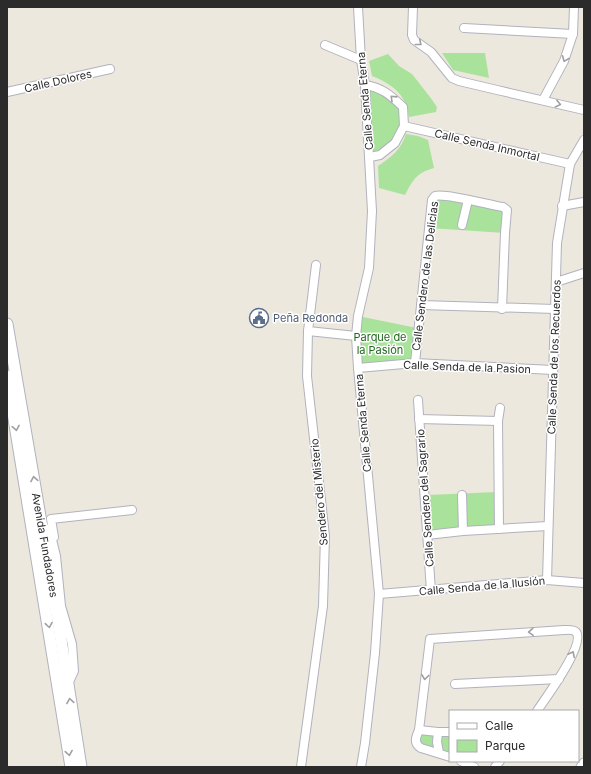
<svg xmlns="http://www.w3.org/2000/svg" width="591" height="774" font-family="Inter,sans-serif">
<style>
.green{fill:#a9e29b}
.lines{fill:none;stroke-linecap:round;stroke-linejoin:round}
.minor-casing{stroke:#b1b2be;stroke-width:10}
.tertiary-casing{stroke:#b1b2be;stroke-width:11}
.secondary-casing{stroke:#b1b2be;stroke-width:13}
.minor{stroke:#fff;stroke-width:8}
.tertiary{stroke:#fff;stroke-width:9}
.secondary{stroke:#fff;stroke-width:11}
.oneway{stroke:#a0a0a0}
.labels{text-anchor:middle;stroke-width:3;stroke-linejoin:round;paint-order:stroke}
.street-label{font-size:11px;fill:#2b2b2b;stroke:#fff}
.service-label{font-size:11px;fill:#4e5e75;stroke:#fff;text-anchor:start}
.park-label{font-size:11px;fill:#20681c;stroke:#fff}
</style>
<rect width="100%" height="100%" fill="#ede8de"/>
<g class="green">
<polygon points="442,53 485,53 489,78 453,70"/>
<path d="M388 54 399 66 412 74 430 97 437 107 436 112 409 117C408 113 408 108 406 105 401 90 385 81 372 76L369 61Z"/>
<polygon points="365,85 403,107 404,126 395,143 370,157"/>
<path d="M406 134 418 136 428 140 434 168C416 173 413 180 405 195L379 188 378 166C391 157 401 150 406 134Z"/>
<polygon points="433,197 503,207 505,233 429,228"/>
<polygon points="358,316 417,328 415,363 358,368"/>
<polygon points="496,492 496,527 431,533 428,495"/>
<polygon points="419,730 450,732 450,757 421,748"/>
</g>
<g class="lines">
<g class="minor-casing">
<g id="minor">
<polyline points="358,7 361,60 365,85 372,211 369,268 358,316 356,336 358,368 379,594 375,653 365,743 361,767"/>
<polyline points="413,7 412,35 414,40 431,52 452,78 459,81 497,90 584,110"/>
<polyline points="464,28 573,34"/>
<polyline points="325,45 361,60"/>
<path d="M365 85C383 88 390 95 403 107L404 126 395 143 380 155 370 157"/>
<polyline points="7,92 110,69"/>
<polyline points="543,100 564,61 573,34 574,7"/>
<polyline points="404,126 570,164"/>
<polyline points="562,206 584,202"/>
<polyline points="462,225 468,200"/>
<polyline points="556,282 584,273"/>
<polyline points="421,305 555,309"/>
<polyline points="308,331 356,336"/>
<path d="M415 363 432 200 435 196C445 193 490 205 503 207L507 210 505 233 502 309"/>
<polyline points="358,368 415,363 553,370"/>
<polyline points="418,400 431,591"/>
<polyline points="419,419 498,421"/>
<polyline points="462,495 463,531"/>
<polyline points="42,524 51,536 56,556 61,606 72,644 74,671 68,684"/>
<polyline points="499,529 498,421 500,408"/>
<polyline points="427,535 463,531 548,526"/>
<polyline points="54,537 51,519 132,510"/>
<polyline points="547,580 557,243 570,164 584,140"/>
<polyline points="379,594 547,580 584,583"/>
<polyline points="455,684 559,679"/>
<polyline points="419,730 438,732 450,732"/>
<polyline points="438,732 437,742 439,753"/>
<path d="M450 757 421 748C413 743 416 737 419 730L430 639 564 630C568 630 573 629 576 632 586 644 545 699 537 711"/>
<polyline points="461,761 474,767"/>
<polyline points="301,767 323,606 325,536 307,376 308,331 316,265"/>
<polyline points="495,767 500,761"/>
</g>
</g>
<g class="tertiary-casing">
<polyline id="tertiary" points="581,767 584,763"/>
</g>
<g class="secondary-casing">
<g id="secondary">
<polyline points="7,324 59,627 81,767"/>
<polyline points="7,376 71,767"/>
</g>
</g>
<use href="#minor" class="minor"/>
<use href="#tertiary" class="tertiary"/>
<use href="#secondary" class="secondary"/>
</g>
<defs><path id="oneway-chevron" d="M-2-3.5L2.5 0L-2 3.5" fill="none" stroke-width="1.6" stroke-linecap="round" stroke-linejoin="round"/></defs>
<g class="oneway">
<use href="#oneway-chevron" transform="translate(419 43) rotate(39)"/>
<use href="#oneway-chevron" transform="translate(565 59) rotate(112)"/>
<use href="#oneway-chevron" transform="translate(393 98) rotate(-136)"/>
<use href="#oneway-chevron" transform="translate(558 104) rotate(13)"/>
<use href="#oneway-chevron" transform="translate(16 428) rotate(80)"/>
<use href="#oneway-chevron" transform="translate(34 479) rotate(-100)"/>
<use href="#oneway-chevron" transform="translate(49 625) rotate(81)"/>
<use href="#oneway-chevron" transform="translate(531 632) rotate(176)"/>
<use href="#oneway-chevron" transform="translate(572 654) rotate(-63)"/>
<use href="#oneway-chevron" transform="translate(425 677) rotate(97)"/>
<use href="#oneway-chevron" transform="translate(70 701) rotate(-99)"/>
<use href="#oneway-chevron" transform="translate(69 753) rotate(81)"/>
</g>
<defs>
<g id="civic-ring" transform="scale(1)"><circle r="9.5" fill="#fff" stroke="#5c6f8a" stroke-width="1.5"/><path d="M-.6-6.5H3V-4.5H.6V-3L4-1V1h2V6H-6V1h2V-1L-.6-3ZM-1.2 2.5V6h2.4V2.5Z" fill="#5c6f8a"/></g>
</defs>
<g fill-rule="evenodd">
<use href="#civic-ring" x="259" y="318"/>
</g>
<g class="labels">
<g class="street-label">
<text transform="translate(58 81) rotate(-13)" y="4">Calle Dolores</text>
<text transform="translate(365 101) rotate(-95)" y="4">Calle Senda Eterna</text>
<text transform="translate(487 145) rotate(13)" y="4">Calle Senda Inmortal</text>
<text transform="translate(425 276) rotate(-83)" y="4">Calle Sendero de las Delicias</text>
<text transform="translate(554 357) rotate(-88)" y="4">Calle Senda de los Recuerdos</text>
<text transform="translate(467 367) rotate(2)" y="4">Calle Senda de la Pasion</text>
<text transform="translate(363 423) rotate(-95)" y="4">Calle Senda Eterna</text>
<text transform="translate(319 492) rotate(-95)" y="4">Sendero del Misterio</text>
<text transform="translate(425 498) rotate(-94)" y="4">Calle Sendero del Sagrario</text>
<text transform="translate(45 545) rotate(80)" y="4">Avenida Fundadores</text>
<text transform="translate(482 586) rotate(-5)" y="4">Calle Senda de la Ilusión</text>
</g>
<g class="service-label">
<text x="273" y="322">Peña Redonda</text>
</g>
<g class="park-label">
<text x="380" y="341">Parque de<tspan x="380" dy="13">la Pasión</tspan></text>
</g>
</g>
<rect width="591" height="774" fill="none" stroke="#2b2b2b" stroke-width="16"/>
<rect x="449" y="710" width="130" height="52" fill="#ffffff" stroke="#aaaaaa"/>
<rect x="457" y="723" width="20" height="6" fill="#ffffff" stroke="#aaaaaa"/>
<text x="485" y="730" font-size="12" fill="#2b2b2b">Calle</text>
<rect x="457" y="740" width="20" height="12" fill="#a9e29b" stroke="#aaaaaa"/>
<text x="485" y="750" font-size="12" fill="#2b2b2b">Parque</text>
</svg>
